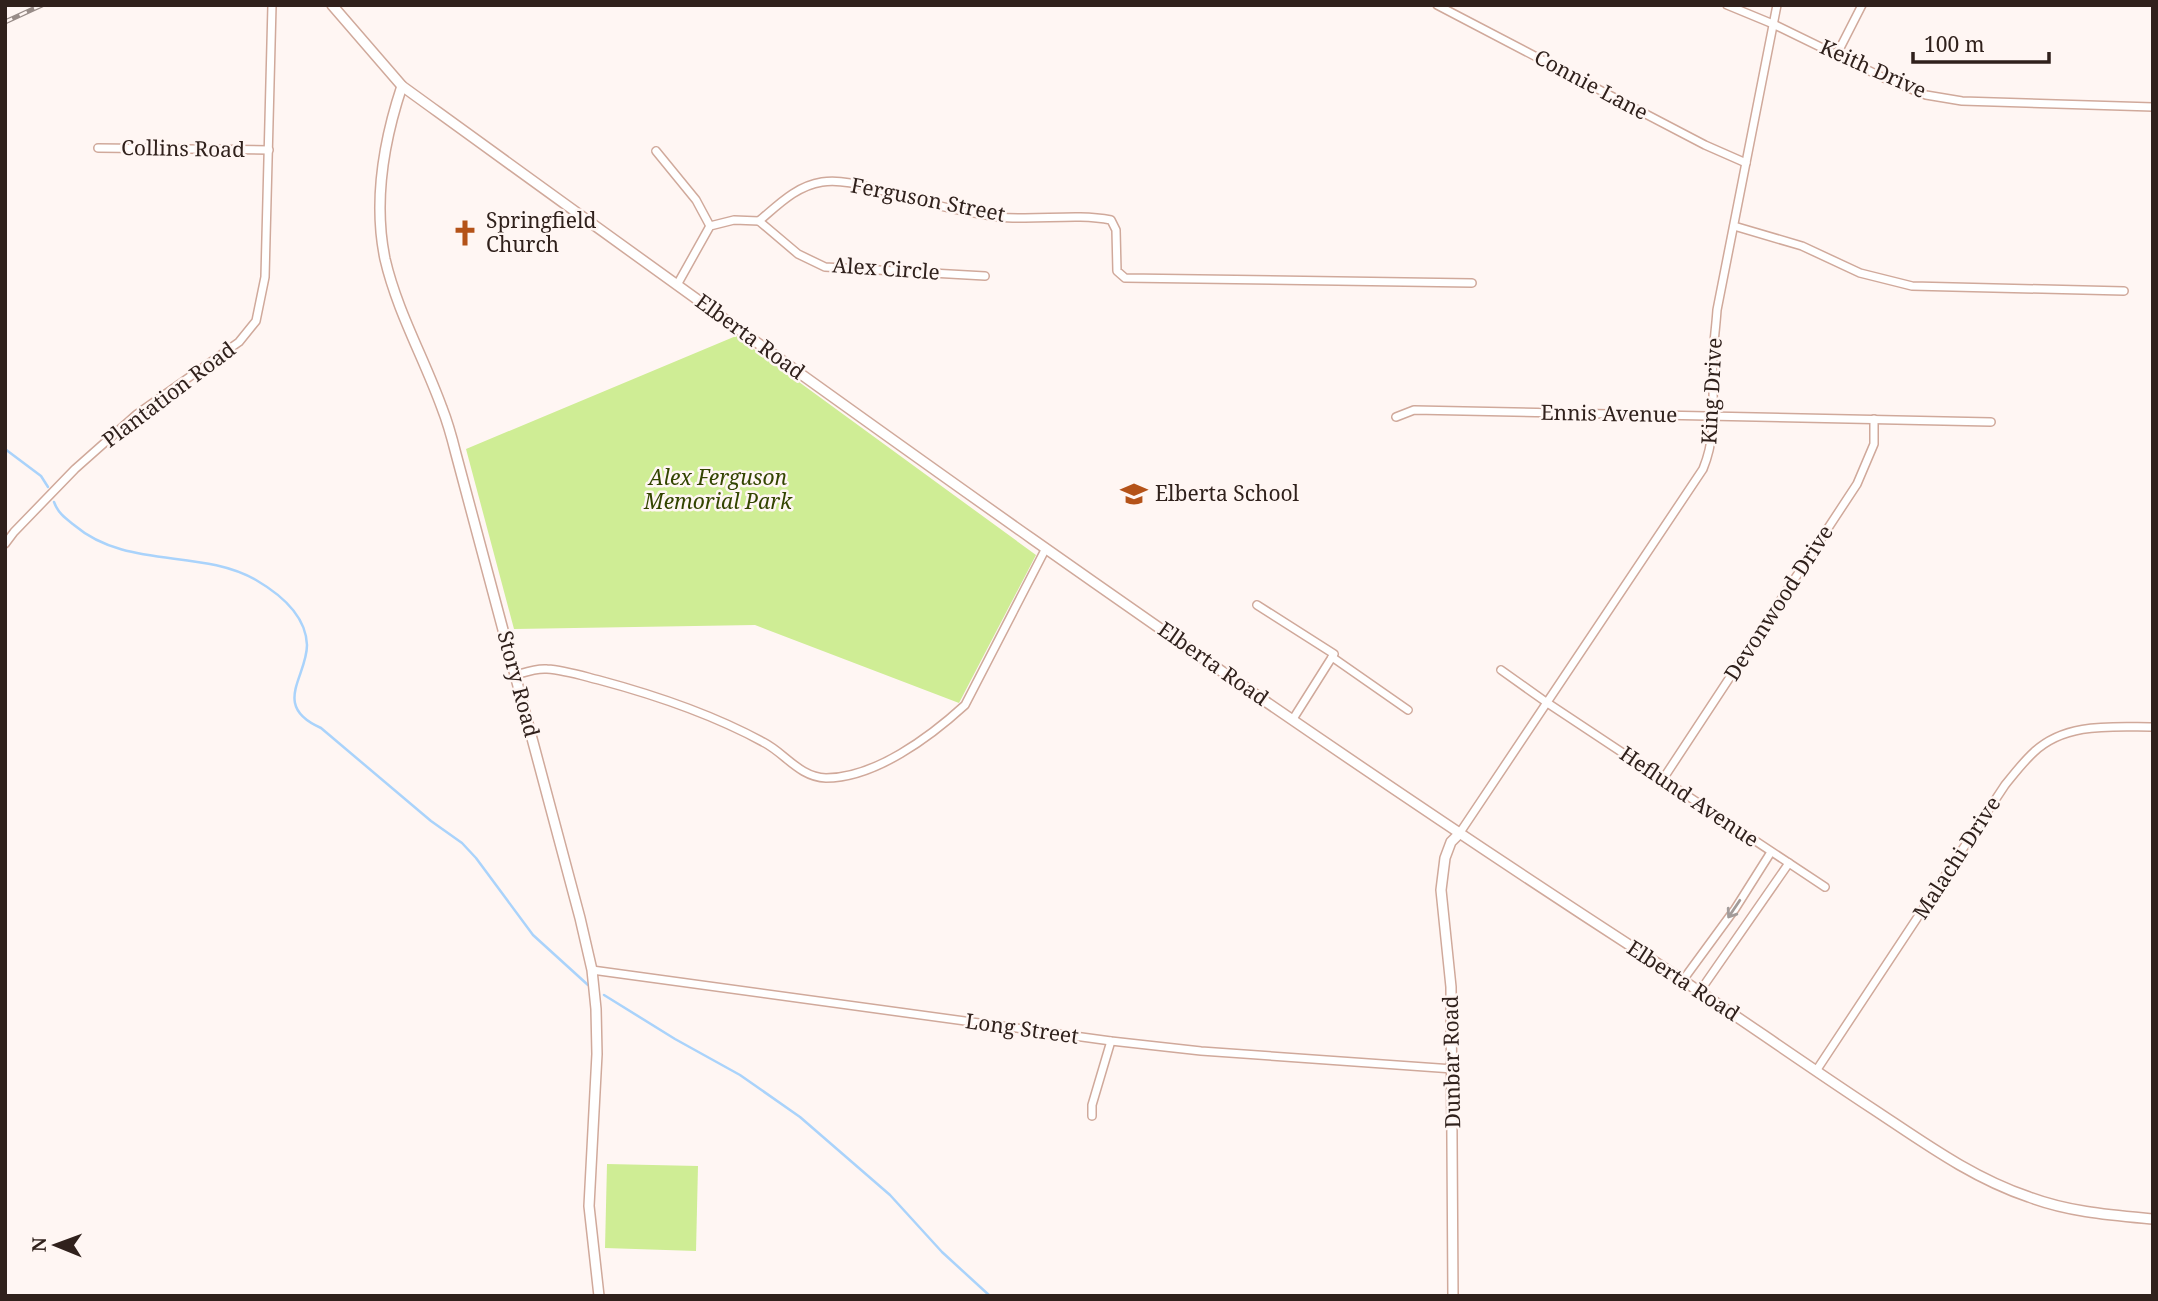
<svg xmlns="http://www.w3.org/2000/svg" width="2158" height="1301" font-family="'Noto Serif',serif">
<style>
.green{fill:#cfed95}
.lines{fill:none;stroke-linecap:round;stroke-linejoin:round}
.stream{stroke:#aad3fb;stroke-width:2.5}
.minor-casing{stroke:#d0a99b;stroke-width:10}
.tertiary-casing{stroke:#d0a99b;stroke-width:12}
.minor{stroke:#fff;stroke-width:7}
.tertiary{stroke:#fff;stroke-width:9}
.rail-casing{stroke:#988c88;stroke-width:5}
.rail{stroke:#fff6f3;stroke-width:2.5;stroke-dasharray:8;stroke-linecap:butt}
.oneway{stroke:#a29b99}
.labels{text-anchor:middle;stroke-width:5;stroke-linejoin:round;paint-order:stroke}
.street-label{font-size:21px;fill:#30211c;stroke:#fff6f3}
.poi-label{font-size:21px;fill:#30211c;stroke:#fff6f3;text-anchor:start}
.park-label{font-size:21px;font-style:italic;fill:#340;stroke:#fff6f3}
</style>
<rect width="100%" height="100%" fill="#fff6f3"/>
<g class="green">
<polygon points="736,336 1036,555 959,703 755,625 514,629 466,449"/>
<polygon points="607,1164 698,1166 696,1251 605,1248"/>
</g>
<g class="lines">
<g class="stream">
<polyline points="5,449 41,476 48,487"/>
<path d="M54 502C58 513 65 518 74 525 127 570 200 548 256 580 280 594 306 616 307 645 307 677 271 706 321 728L431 821 462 843 476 858 533 935 588 985"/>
<polyline points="604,995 675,1039 740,1075 800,1117 890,1195 942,1252 990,1296"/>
</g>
<g class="minor-casing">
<g id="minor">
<polyline points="1437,5 1705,145 1746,163"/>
<polyline points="1727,5 1773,24 1884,78 1926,95 1962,101 2153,107"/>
<polyline points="1837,54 1862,5"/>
<polyline points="98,148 269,150"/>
<polyline points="656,151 696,200 710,226"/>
<polyline points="759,221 798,254 825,267 985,276"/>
<polyline points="1734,226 1802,246 1860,273 1912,286 2124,291"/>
<path d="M677 285 710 226 734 220 759 221C778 205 796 186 822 182 840 179 861 185 879 190 919 201 959 212 999 217 1036 221 1075 213 1111 220L1116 230 1117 271 1125 278 1472 283"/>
<polyline points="1396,417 1414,410 1991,422"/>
<polyline points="5,544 14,532 75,469 137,414 239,342 256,321 265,277 272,5"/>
<polyline points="1257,605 1334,654 1293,719"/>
<polyline points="1332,657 1408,710"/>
<polyline points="1501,670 1546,702 1825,887"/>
<path d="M516 675C526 672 536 668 547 669 564 670 583 676 599 680 655 695 712 714 763 742 785 753 799 777 826 778 875 778 930 737 965 705L1046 548"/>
<polyline points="1663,779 1857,484 1874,444 1874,419"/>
<path d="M1459 834 1703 469C1719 430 1711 395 1713 354 1714 340 1716 325 1717 310L1777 5"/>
<polyline points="592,970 1111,1041 1201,1051 1453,1069"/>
<polyline points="1683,980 1735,909 1771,852"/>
<polyline points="1700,991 1789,863"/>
<path d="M1816 1071 2005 785C2014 774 2023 762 2034 752 2066 722 2112 727 2153 727"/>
<polyline points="1092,1116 1092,1105 1111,1041"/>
</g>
</g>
<g class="tertiary-casing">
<g id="tertiary">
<path d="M332 5 402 86C809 381 1216 677 1637 950 1717 1002 1794 1057 1873 1109 1923 1142 1972 1178 2029 1197 2069 1212 2110 1215 2153 1219"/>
<path d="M402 86C384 140 373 201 385 259 397 311 424 358 442 408 448 423 452 438 456 454L580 918 592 970 596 1009 597 1054 589 1206 599 1296"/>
<polyline points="1453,1296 1451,987 1441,890 1445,858 1451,842 1459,834"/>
</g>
</g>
<use href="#minor" class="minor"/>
<use href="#tertiary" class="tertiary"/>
<g class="rail-casing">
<polyline id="rail" points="5,22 42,5"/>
</g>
<use href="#rail" class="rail"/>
</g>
<defs><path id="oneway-shaft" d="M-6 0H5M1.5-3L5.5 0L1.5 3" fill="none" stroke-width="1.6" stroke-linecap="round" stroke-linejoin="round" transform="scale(1.75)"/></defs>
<use class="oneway" href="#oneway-shaft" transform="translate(1734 909) rotate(124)"/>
<defs>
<g id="church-bare" transform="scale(2.1)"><path d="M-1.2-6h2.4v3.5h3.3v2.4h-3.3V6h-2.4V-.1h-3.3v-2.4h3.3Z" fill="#b45218" stroke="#fff6f3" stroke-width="2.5" paint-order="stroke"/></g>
<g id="school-bare" transform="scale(2.1)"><path d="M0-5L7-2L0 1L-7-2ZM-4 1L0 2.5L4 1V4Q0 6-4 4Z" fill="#b45218" stroke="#fff6f3" stroke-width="2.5" paint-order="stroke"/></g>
</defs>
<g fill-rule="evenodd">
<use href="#church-bare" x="465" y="233"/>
<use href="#school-bare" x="1134" y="494"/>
</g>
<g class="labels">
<g class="street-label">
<text transform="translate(1873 69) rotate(24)" y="7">Keith Drive</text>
<text transform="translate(1591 85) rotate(28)" y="7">Connie Lane</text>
<text transform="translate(183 149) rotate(1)" y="7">Collins Road</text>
<text transform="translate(928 200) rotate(11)" y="7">Ferguson Street</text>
<text transform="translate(886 269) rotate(4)" y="7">Alex Circle</text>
<text transform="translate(750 337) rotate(36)" y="7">Elberta Road</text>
<text transform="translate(1712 391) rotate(-87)" y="7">King Drive</text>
<text transform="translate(169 395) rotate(-37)" y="7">Plantation Road</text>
<text transform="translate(1609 414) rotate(1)" y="7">Ennis Avenue</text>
<text transform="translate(1779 603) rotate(-57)" y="7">Devonwood Drive</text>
<text transform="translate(1213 664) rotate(35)" y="7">Elberta Road</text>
<text transform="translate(518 684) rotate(75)" y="7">Story Road</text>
<text transform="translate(1689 797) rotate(34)" y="7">Heflund Avenue</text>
<text transform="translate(1957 858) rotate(-57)" y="7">Malachi Drive</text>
<text transform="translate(1683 981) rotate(33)" y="7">Elberta Road</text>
<text transform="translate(1022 1029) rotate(8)" y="7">Long Street</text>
<text transform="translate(1452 1062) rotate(-91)" y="7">Dunbar Road</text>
</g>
<g class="poi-label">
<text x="486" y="228">Springfield<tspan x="486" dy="24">Church</tspan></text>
<text x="1155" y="501">Elberta School</text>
</g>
<g class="park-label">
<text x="718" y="485">Alex Ferguson<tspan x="718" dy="24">Memorial Park</tspan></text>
</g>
</g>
<rect width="2158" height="1301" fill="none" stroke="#30211c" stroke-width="14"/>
<g transform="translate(56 1245) rotate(271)" stroke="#fff6f3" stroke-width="5" paint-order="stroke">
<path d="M0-5L12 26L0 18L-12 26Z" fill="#30211c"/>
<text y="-10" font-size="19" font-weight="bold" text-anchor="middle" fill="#30211c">N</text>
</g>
<path d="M1913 52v10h136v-10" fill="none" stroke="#30211c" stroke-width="3.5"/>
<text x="1924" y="52" font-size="21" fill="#30211c" stroke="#fff6f3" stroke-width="5" paint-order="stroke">100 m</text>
</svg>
